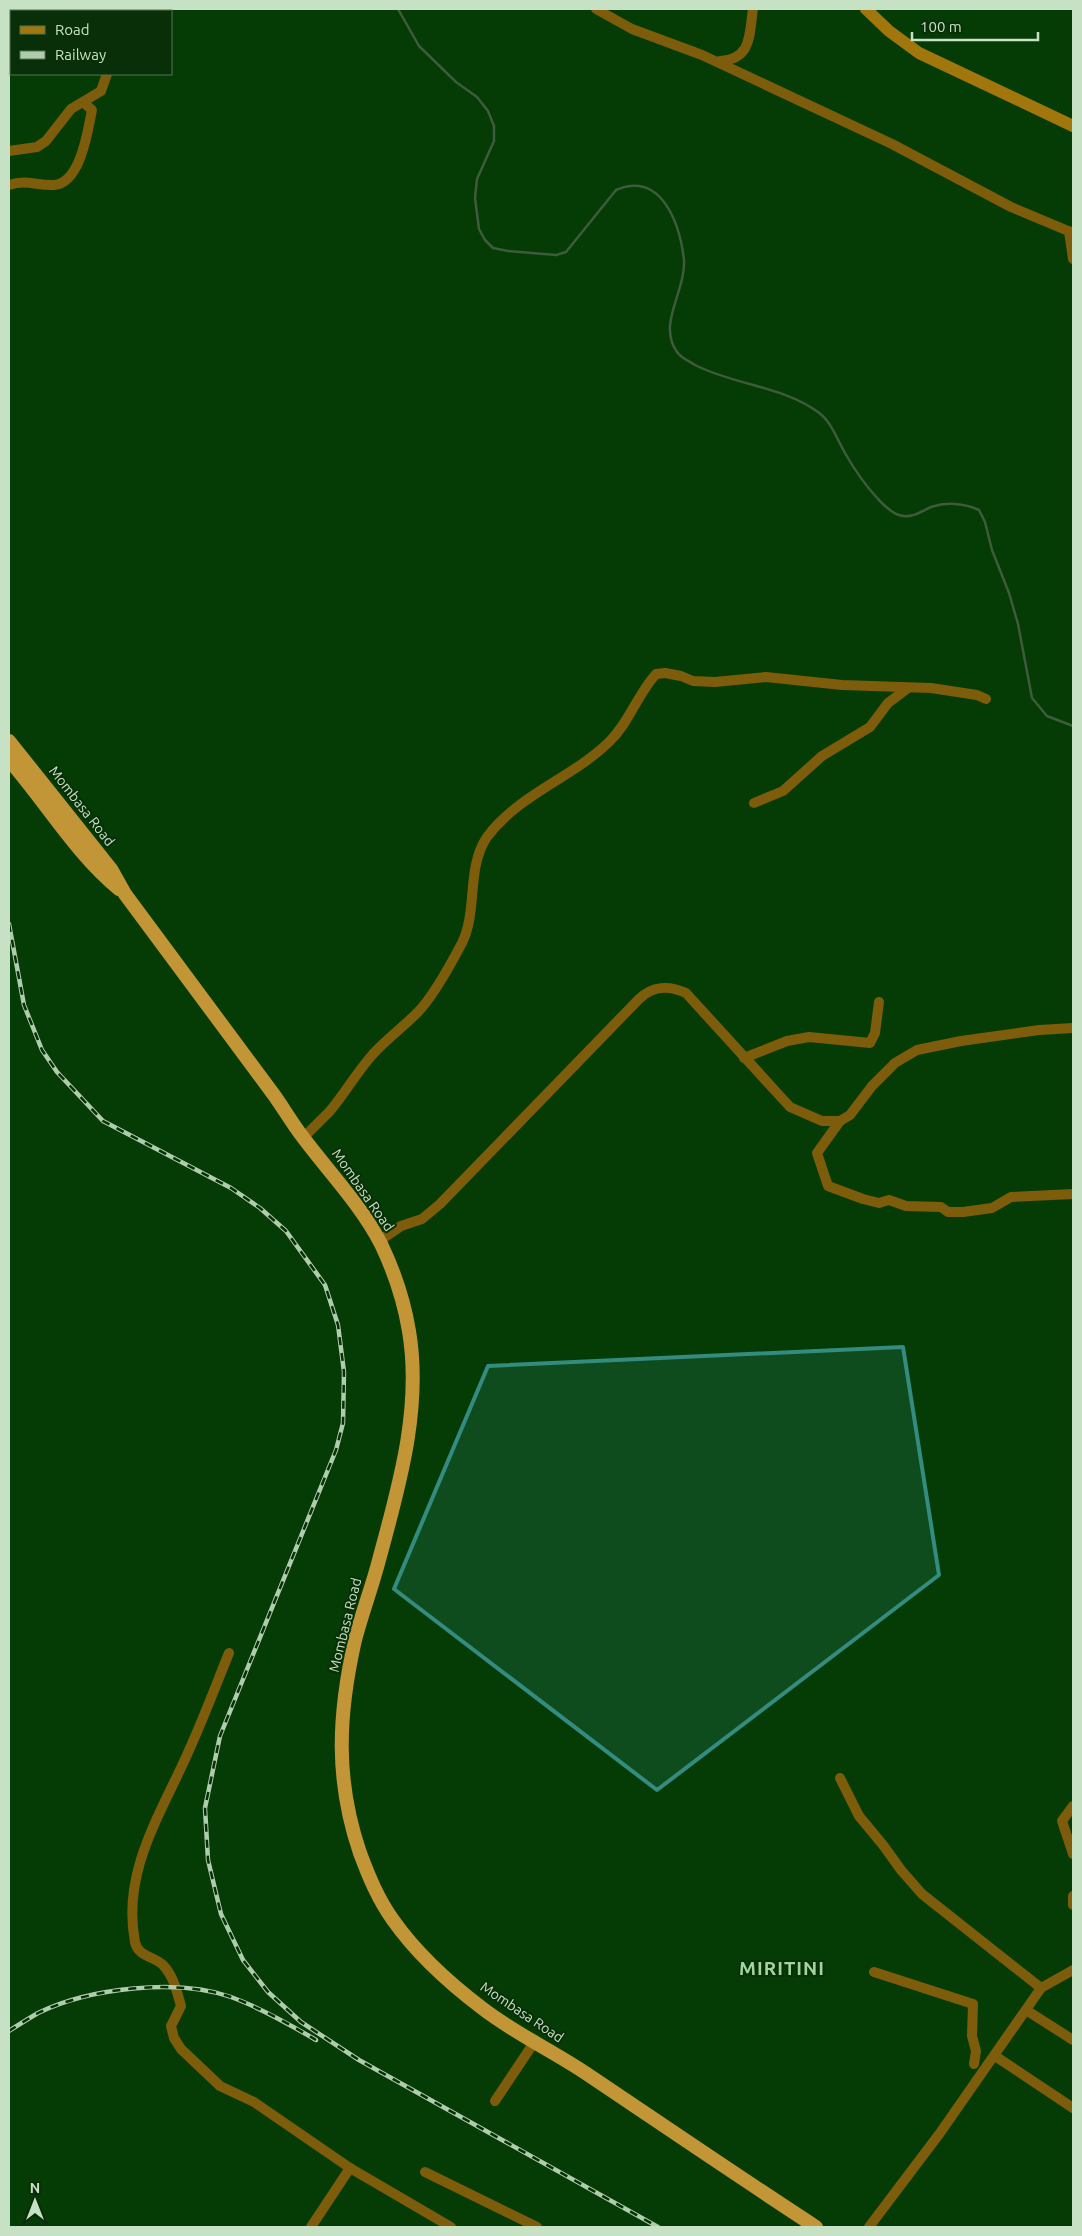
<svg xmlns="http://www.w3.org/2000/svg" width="1082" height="2236" font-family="Ubuntu,sans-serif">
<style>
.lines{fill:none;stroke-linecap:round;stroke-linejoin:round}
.stream{stroke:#3f5b3e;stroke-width:2.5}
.minor{stroke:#7d5c0b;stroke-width:10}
.secondary{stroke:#a0760d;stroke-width:12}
.trunk{stroke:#c29537;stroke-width:14}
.rail-casing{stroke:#afcdad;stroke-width:4.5}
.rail{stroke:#082f07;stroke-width:2.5;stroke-dasharray:8;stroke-linecap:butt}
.marked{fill:#348b7f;fill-opacity:0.2;stroke:#348b7f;stroke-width:4;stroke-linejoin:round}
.labels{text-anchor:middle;stroke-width:4;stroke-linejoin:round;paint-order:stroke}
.street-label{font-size:14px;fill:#c7e1c4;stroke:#082f07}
.district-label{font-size:19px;font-weight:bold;letter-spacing:1px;fill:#a0d69b;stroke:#082f07}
</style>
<rect width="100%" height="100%" fill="#053b05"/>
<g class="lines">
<path class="stream" d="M398 9 419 46 456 82 477 97 488 111 494 126V141L477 179 475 198 479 229 485 240 493 248 508 251 556 255 566 252 616 190C662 170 680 225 684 260 686 291 657 324 677 352 681 358 689 361 695 365 734 385 782 386 818 412 831 421 837 439 845 453 854 469 865 485 878 499 884 505 891 513 899 515 911 519 920 512 931 507 946 502 964 503 979 510L985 522 992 550 1009 593 1018 624 1032 698 1047 716 1073 726"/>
<g class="minor">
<polyline points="596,9 632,29 702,55 892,144 1011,207 1073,233"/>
<polyline points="136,11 138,9"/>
<path d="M720 61C752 59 749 35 753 9"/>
<polyline points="9,151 37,147 46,141 71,109 101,91 107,74"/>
<path d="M9 185C27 179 37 186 54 185 81 183 88 129 92 110L83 102"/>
<polyline points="1069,231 1073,259"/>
<polyline points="754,803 783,791 822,756 870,727 888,703 908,688"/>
<polyline points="744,1058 787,1041 809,1037 870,1043 875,1033 879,1002"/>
<polyline points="840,1121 817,1153 828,1186 863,1199 879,1203 889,1200 906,1206 941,1207 948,1212 963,1212 992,1208 1011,1197 1073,1194"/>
<path d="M303 1138C312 1129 321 1120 330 1111 345 1093 357 1072 373 1054 387 1039 403 1027 417 1013 432 998 452 962 462 943 478 911 466 868 487 837 518 795 572 778 609 742 629 723 637 695 656 674L665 673 681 676 693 681 715 682 766 677 842 685 931 688 977 695 986 699"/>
<path d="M379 1241 401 1226 422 1219 440 1204 639 999C652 986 669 985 686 993L790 1107 822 1121H840L850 1115 872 1086 895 1063 917 1050 961 1041 1039 1030 1073 1028"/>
<path d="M229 1653C216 1685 204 1717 190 1748 163 1811 121 1870 135 1942 138 1957 154 1956 163 1965 174 1977 177 1992 181 2006L171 2026 174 2038 181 2049 220 2086 254 2102 350 2168 451 2227"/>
<polyline points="840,1778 859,1816 883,1845 901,1870 922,1894 1041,1988"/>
<polyline points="1073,1806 1062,1821 1073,1854"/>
<polyline points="1073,1896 1073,1905"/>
<polyline points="874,1972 973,2004 972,2036 976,2051 974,2064"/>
<polyline points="1026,2010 1073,2040"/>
<polyline points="995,2056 1073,2108"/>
<polyline points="495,2101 535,2041"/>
<polyline points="425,2172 537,2227"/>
<polyline points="311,2227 350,2168"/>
<polyline points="869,2227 940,2133 1041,1988 1073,1970"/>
</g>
<polyline class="secondary" points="866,9 889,31 919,53 1073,126"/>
<g class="trunk">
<path d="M9 741 111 869 125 894C175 961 225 1028 274 1095 284 1109 292 1123 302 1136 328 1171 361 1205 381 1244 394 1271 404 1301 409 1331 422 1408 399 1486 379 1560 372 1587 362 1613 355 1640 338 1715 335 1780 360 1853 369 1877 378 1899 393 1920 417 1954 449 1983 482 2008 514 2033 553 2051 587 2074 663 2125 739 2177 816 2227"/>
<path d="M9 760C45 801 77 855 119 889"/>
</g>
<g class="rail-casing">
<g id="rail">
<polyline points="9,924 24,1005 42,1050 57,1072 103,1121 231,1188 260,1208 286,1231 325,1285 338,1325 344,1372 343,1423 336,1450 220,1736 205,1808 208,1860 221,1914 243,1960 268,1992 301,2022 359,2060 658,2227"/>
<path d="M9 2031C18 2025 28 2019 38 2013 89 1988 177 1978 231 1997 261 2008 289 2024 316 2040"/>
</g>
</g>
<use href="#rail" class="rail"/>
</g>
<path class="marked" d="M903 1347 939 1575 657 1790 394 1589 488 1366Z"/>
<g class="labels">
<g class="street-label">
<text transform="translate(82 806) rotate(52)" y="5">Mombasa Road</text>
<text transform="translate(363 1190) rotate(55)" y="5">Mombasa Road</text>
<text transform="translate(345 1625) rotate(-76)" y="5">Mombasa Road</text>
<text transform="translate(522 2012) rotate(34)" y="5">Mombasa Road</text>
</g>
<g class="district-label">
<text x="782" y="1975">MIRITINI</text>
</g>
</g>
<rect width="1082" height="2236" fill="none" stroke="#c7e1c4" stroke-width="20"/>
<rect x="10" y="10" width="162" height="65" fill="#082f07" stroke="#547653"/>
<rect x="20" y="26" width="25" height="8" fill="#a0760d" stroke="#547653"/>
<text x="55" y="35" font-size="15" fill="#c7e1c4">Road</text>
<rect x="20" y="51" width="25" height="8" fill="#afcdad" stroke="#547653"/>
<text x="55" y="60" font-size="15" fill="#c7e1c4">Railway</text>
<g transform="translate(35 2201)" stroke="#082f07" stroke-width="4" paint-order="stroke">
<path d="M0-4L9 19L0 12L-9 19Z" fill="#c7e1c4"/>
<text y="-8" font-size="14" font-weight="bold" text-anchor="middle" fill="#c7e1c4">N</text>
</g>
<path d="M912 32v8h126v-8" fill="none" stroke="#c7e1c4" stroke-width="2.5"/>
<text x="920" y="32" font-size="15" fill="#c7e1c4" stroke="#082f07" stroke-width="4" paint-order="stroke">100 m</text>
</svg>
